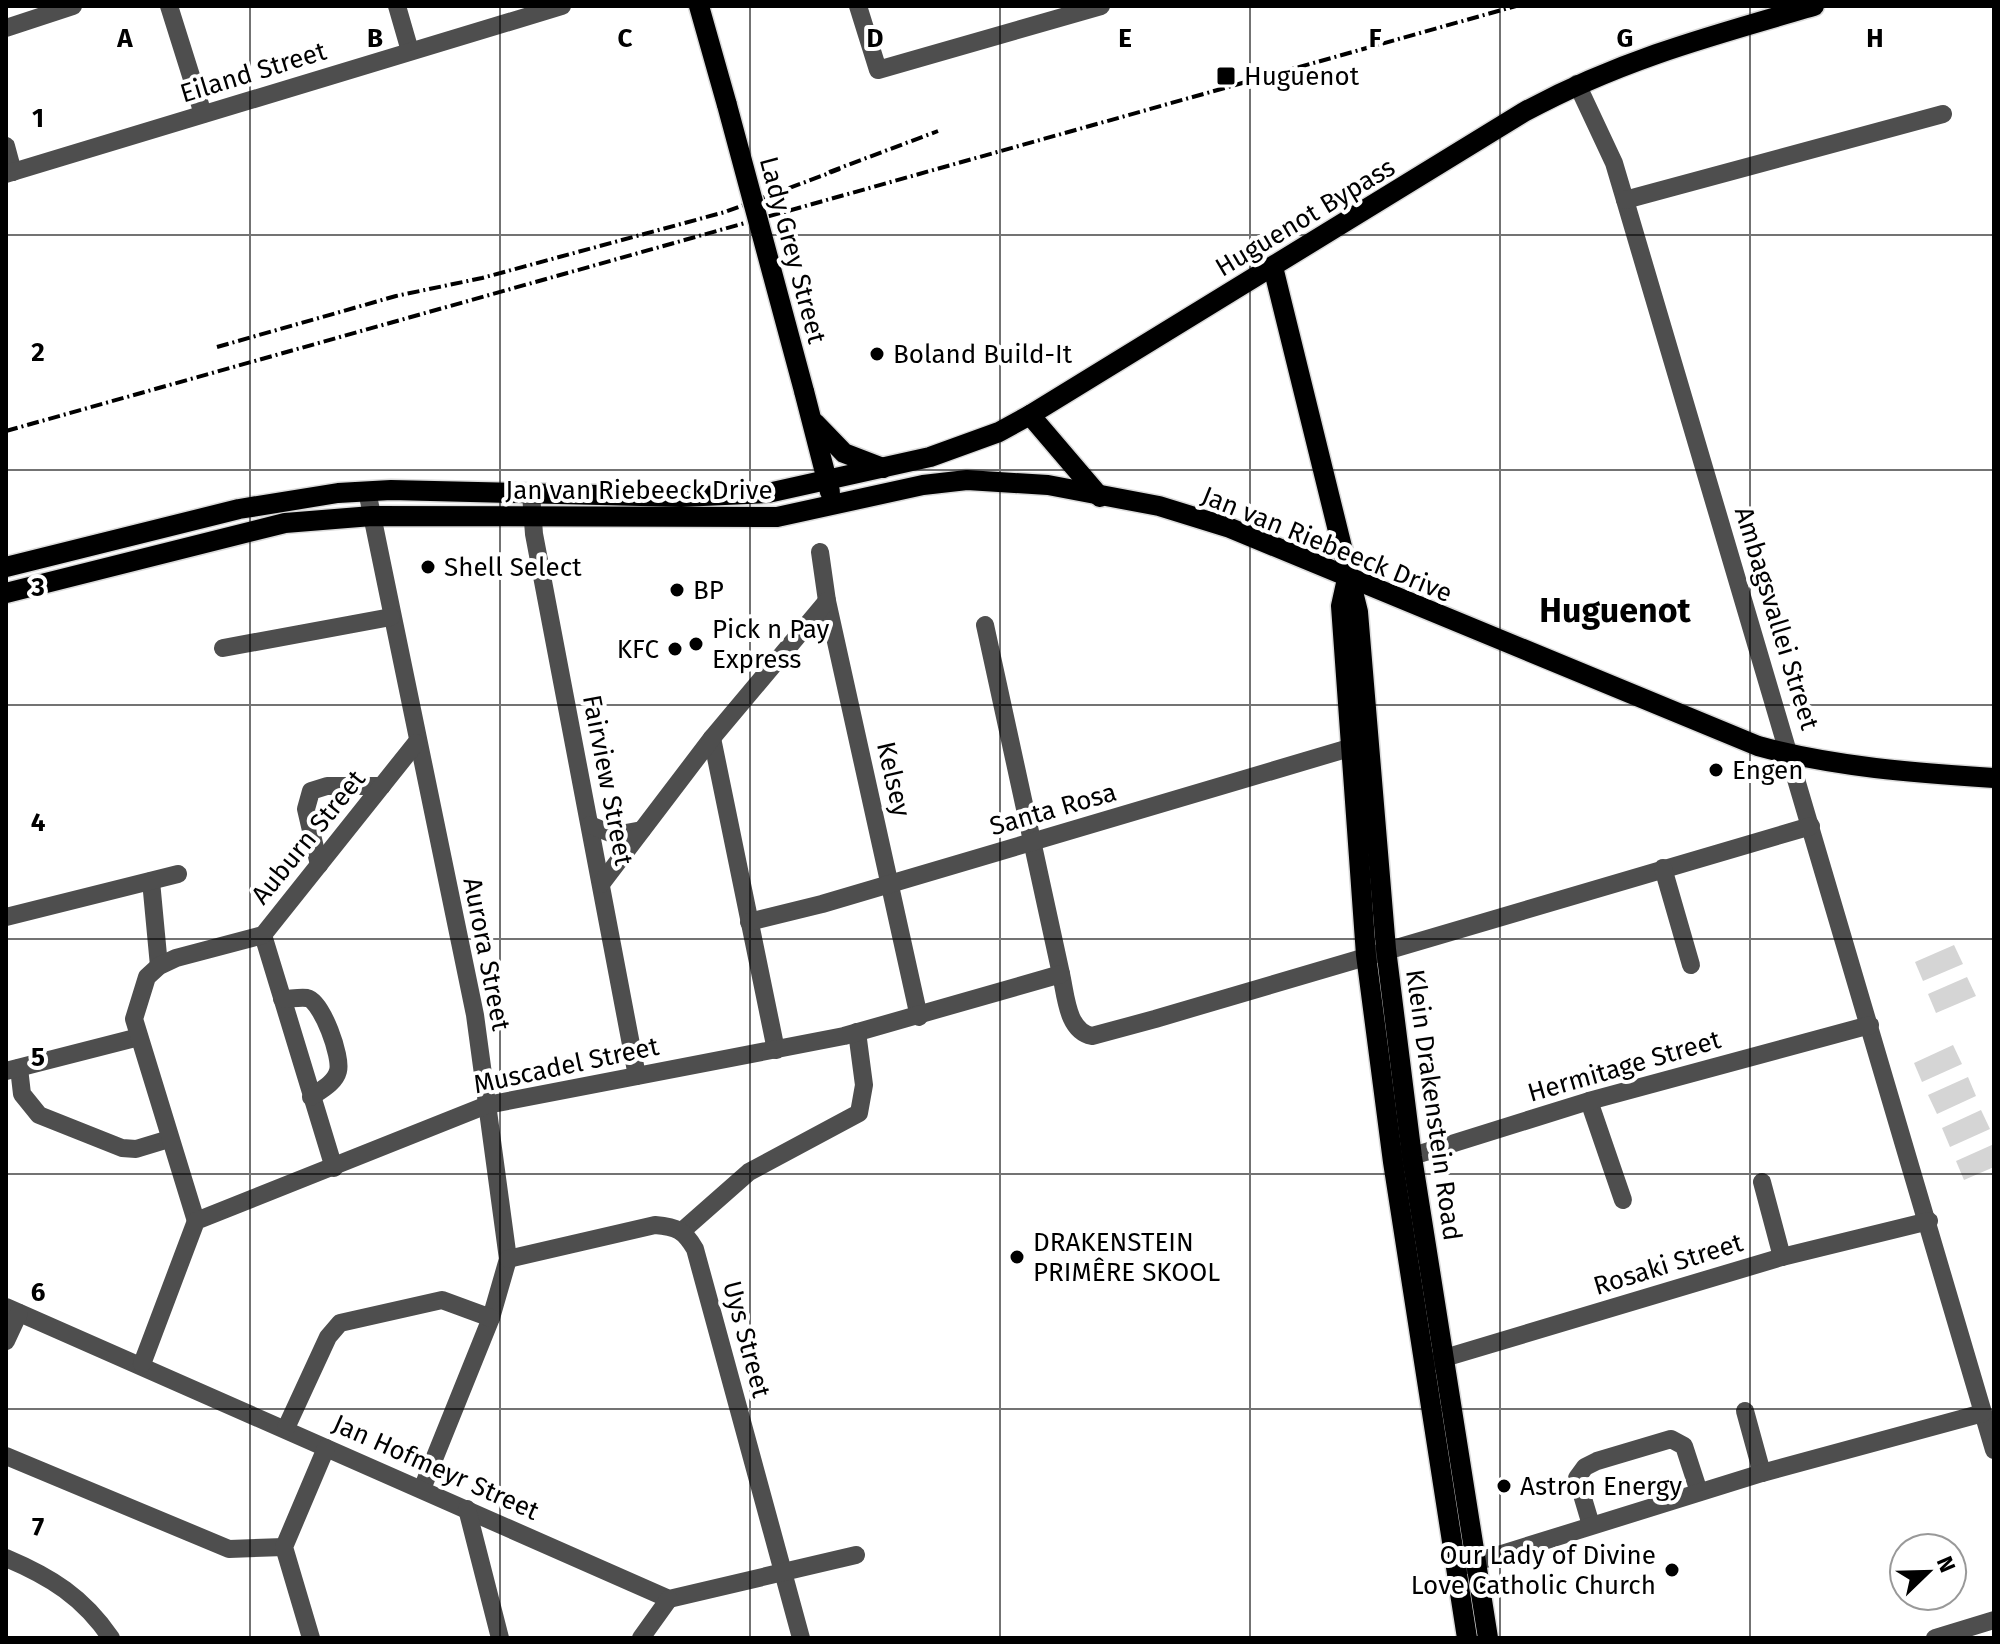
<svg xmlns="http://www.w3.org/2000/svg" width="2000" height="1644" font-family="'Fira Sans',sans-serif">
<style>
.green{fill:#d5d5d5}
.lines{fill:none;stroke-linecap:round;stroke-linejoin:round}
.major-casing{stroke:#dbdbdb;stroke-width:23}
.minor{stroke:#4e4e4e;stroke-width:18}
.major{stroke:#000;stroke-width:20}
.rail{stroke:#000;stroke-width:4;stroke-dasharray:12 4 2 4;stroke-linecap:butt}
.major-bridge-casing{stroke:#dbdbdb;stroke-width:23;stroke-linecap:butt}
.major-bridge{stroke:#000;stroke-width:20}
.grid{fill:none;stroke:#000;stroke-width:2;stroke-opacity:0.55}
.poi-dot{fill:#000;stroke:#fff;stroke-width:3}
.labels{text-anchor:middle;stroke-width:8;stroke-linejoin:round;paint-order:stroke}
.street-label{font-size:26px;fill:#000;stroke:#fff}
.poi-label{font-size:26px;fill:#000;stroke:#fff;text-anchor:start}
.district-label{font-size:34px;font-weight:bold;fill:#000;stroke:#fff}
.grid-label{font-size:26px;text-anchor:middle;font-weight:bold;fill:#000;stroke:#fff;stroke-width:8;stroke-linejoin:round;paint-order:stroke}
</style>
<rect width="100%" height="100%" fill="#fff"/>
<g class="green">
<polygon points="1954,945 1963,964 1923,981 1915,962"/>
<polygon points="1967,977 1976,996 1936,1013 1928,994"/>
<polygon points="1953,1045 1962,1064 1922,1082 1914,1063"/>
<polygon points="1968,1077 1976,1096 1937,1114 1928,1095"/>
<polygon points="1981,1110 1990,1129 1950,1147 1942,1128"/>
<polygon points="1994,1144 1994,1167 1964,1180 1956,1161"/>
</g>
<g class="lines">
<g class="major-casing">
<g id="major">
<polyline points="699,6 727,105"/>
<polyline points="1273,267 1358,612 1386,949 1412,1157 1488,1638"/>
<polyline points="804,391 830,492"/>
<polyline points="1030,415 1100,497"/>
<polyline points="815,423 844,453 883,468"/>
<path d="M6 567 239 509 338 493 391 490 681 497 768 493 930 457 999 432 1030 415 1524 112C1620 60 1710 36 1814 6"/>
<polyline points="1347,579 1341,606 1366,955 1393,1162 1467,1638"/>
<path d="M6 593 285 523 372 516 777 517 923 485 967 480 1048 485 1159 506 1230 528 1758 746C1834 767 1916 773 1994 778"/>
</g>
</g>
<g class="minor">
<polyline points="169,6 203,114"/>
<polyline points="397,6 410,51"/>
<polyline points="858,6 878,70 1101,6"/>
<polyline points="6,28 73,6"/>
<polyline points="1577,84 1614,163 1625,200 1994,1450"/>
<polyline points="6,146 13,172"/>
<polyline points="6,174 562,6"/>
<polyline points="1625,200 1943,114"/>
<polyline points="367,491 475,1015 508,1259 491,1318 422,1489"/>
<polyline points="531,494 534,534 637,1076"/>
<polyline points="820,552 827,601 919,1017"/>
<path d="M985 625 1061 974C1066 996 1067 1031 1092 1036L1155 1019 1811 826"/>
<polyline points="223,648 391,617"/>
<polyline points="712,738 776,1050"/>
<polyline points="590,825 615,835 642,830"/>
<polyline points="319,865 306,809 311,791 327,786 382,786"/>
<polyline points="1663,868 1691,965"/>
<polyline points="151,881 159,966"/>
<polyline points="601,884 712,738 827,601"/>
<polyline points="6,917 178,874"/>
<polyline points="749,922 822,904 1363,744"/>
<polyline points="263,935 334,1168"/>
<path d="M282 999C289 999 300 997 307 998 322 1001 342 1057 338 1071 335 1083 321 1090 311 1097"/>
<polyline points="19,1068 22,1094 39,1115 122,1148 136,1149 169,1139"/>
<polyline points="6,1071 139,1037"/>
<polyline points="1589,1101 1623,1200"/>
<polyline points="1400,1160 1589,1101 1870,1025"/>
<polyline points="1762,1182 1782,1257"/>
<polyline points="196,1221 134,1019 147,977 159,966 176,958 263,935 416,743"/>
<polyline points="682,1231 749,1172 859,1113 864,1085 857,1032"/>
<path d="M508 1259 655 1225C677 1227 684 1230 695 1249L801 1638"/>
<polyline points="6,1307 669,1599 856,1555"/>
<polyline points="6,1341 19,1313"/>
<polyline points="1431,1362 1782,1257 1929,1221"/>
<polyline points="142,1364 196,1221 487,1105 844,1036 1061,974"/>
<polyline points="1745,1411 1762,1473"/>
<polyline points="286,1428 328,1337 340,1323 442,1300 491,1318"/>
<polyline points="6,1456 229,1549 284,1547"/>
<polyline points="467,1509 500,1638"/>
<polyline points="1591,1525 1577,1478 1585,1467 1597,1461 1671,1439 1684,1446 1699,1492"/>
<path d="M6 1558C51 1577 83 1597 111 1638"/>
<polyline points="1463,1566 1762,1473 1983,1413"/>
<polyline points="311,1638 284,1547 326,1448"/>
<polyline points="641,1638 669,1599"/>
<polyline points="1935,1638 1994,1620"/>
</g>
<use href="#major" class="major"/>
<g class="rail">
<polyline points="829,172 938,131"/>
<polyline points="217,347 396,296 482,278 725,212 840,169"/>
<polyline points="6,431 1516,6"/>
</g>
<g class="major-bridge-casing">
<polyline id="major-bridge" points="727,105 804,391"/>
</g>
<use href="#major-bridge" class="major-bridge"/>
</g>
<path class="grid" d="M250 6V1638M500 6V1638M750 6V1638M1000 6V1638M1250 6V1638M1500 6V1638M1750 6V1638M6 235H1994M6 470H1994M6 705H1994M6 939H1994M6 1174H1994M6 1409H1994"/>
<g class="poi-dot">
<rect x="1216" y="66" width="20" height="20" rx="4"/>
<circle cx="877" cy="354" r="8"/>
<circle cx="428" cy="567" r="8"/>
<circle cx="677" cy="590" r="8"/>
<circle cx="696" cy="644" r="8"/>
<circle cx="675" cy="649" r="8"/>
<circle cx="1716" cy="770" r="8"/>
<circle cx="1017" cy="1257" r="8"/>
<circle cx="1504" cy="1486" r="8"/>
<circle cx="1672" cy="1570" r="8"/>
</g>
<g class="labels">
<g class="street-label">
<text transform="translate(253 72) rotate(-17)" y="9">Eiland Street</text>
<text transform="translate(1305 217) rotate(-31)" y="9">Huguenot Bypass</text>
<text transform="translate(793 250) rotate(75)" y="9">Lady Grey Street</text>
<text x="639" y="499">Jan van Riebeeck Drive</text>
<text transform="translate(1327 544) rotate(22)" y="9">Jan van Riebeeck Drive</text>
<text transform="translate(1777 618) rotate(73)" y="9">Ambagsvallei Street</text>
<text transform="translate(894 779) rotate(77)" y="9">Kelsey</text>
<text transform="translate(608 780) rotate(79)" y="9">Fairview Street</text>
<text transform="translate(1053 809) rotate(-16)" y="9">Santa Rosa</text>
<text transform="translate(308 837) rotate(-51)" y="9">Auburn Street</text>
<text transform="translate(487 954) rotate(79)" y="9">Aurora Street</text>
<text transform="translate(566 1065) rotate(-12)" y="9">Muscadel Street</text>
<text transform="translate(1624 1066) rotate(-16)" y="9">Hermitage Street</text>
<text transform="translate(1434 1105) rotate(82)" y="9">Klein Drakenstein Road</text>
<text transform="translate(1668 1264) rotate(-17)" y="9">Rosaki Street</text>
<text transform="translate(747 1339) rotate(75)" y="9">Uys Street</text>
<text transform="translate(436 1467) rotate(24)" y="9">Jan Hofmeyr Street</text>
</g>
<g class="poi-label">
<text x="1244" y="85">Huguenot</text>
<text x="893" y="363">Boland Build-It</text>
<text x="444" y="576">Shell Select</text>
<text x="693" y="599">BP</text>
<text x="712" y="638">Pick n Pay<tspan x="712" dy="30">Express</tspan></text>
<text x="659" y="658" text-anchor="end">KFC</text>
<text x="1732" y="779">Engen</text>
<text x="1033" y="1251">DRAKENSTEIN<tspan x="1033" dy="30">PRIMÊRE SKOOL</tspan></text>
<text x="1520" y="1495">Astron Energy</text>
<text x="1656" y="1564" text-anchor="end">Our Lady of Divine<tspan x="1656" dy="30">Love Catholic Church</tspan></text>
</g>
<g class="district-label">
<text x="1615" y="622">Huguenot</text>
</g>
</g>
<g class="grid-label">
<text x="125" y="47">A</text>
<text x="375" y="47">B</text>
<text x="625" y="47">C</text>
<text x="875" y="47">D</text>
<text x="1125" y="47">E</text>
<text x="1375" y="47">F</text>
<text x="1625" y="47">G</text>
<text x="1875" y="47">H</text>
<text x="38" y="127">1</text>
<text x="38" y="361">2</text>
<text x="38" y="596">3</text>
<text x="38" y="831">4</text>
<text x="38" y="1066">5</text>
<text x="38" y="1301">6</text>
<text x="38" y="1536">7</text>
</g>
<rect width="2000" height="1644" fill="none" stroke="#000000" stroke-width="16"/>
<g transform="translate(1928 1572) rotate(67)"><circle r="38" fill="#ffffff" stroke="#999999" stroke-width="2"/>
<path d="M0-6L14 30L0 20L-14 30Z" fill="#000000"/>
<text y="-12" font-size="22" font-weight="bold" text-anchor="middle" fill="#000000">N</text>
</g>
</svg>
